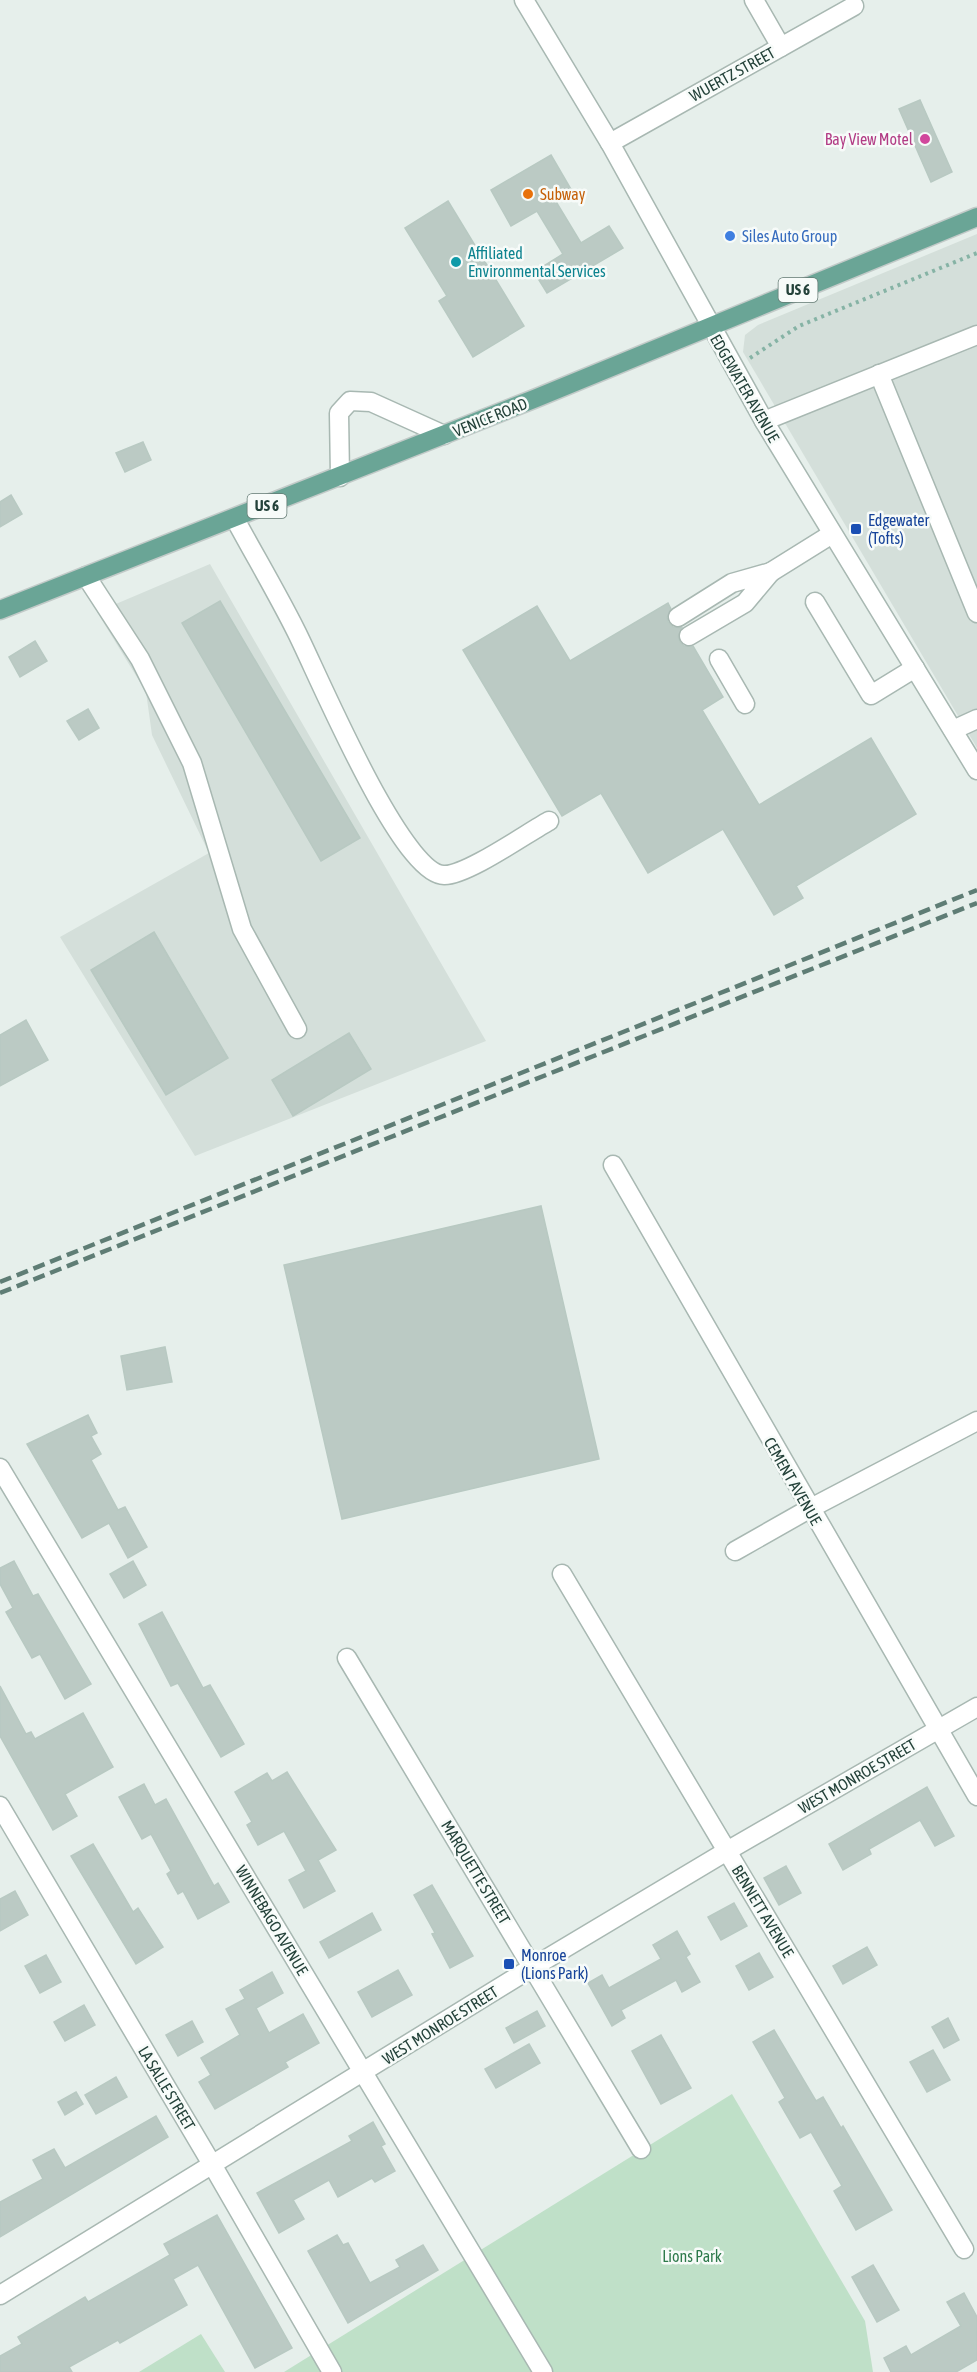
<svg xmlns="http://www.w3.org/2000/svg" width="977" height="2372" font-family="'Asap Condensed',sans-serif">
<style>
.built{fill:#d4dfda}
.green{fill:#bfe0c8}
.building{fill:#bbcac4;stroke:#b8c9c2;stroke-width:1.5}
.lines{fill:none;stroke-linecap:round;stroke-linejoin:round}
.minor-casing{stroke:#a8b8b2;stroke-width:21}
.major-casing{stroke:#c2cac8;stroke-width:21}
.path{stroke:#86b3a5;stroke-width:4;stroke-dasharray:3 4.5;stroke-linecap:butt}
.minor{stroke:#fff;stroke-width:18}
.major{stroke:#6aa596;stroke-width:18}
.rail{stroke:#5f7d75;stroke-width:4.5;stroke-dasharray:12 6;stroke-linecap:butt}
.hotel-dot{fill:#d1479c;stroke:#f7fbf9;stroke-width:2}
.food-dot{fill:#e8710a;stroke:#f7fbf9;stroke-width:2}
.shop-dot{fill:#3f7fe0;stroke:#f7fbf9;stroke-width:2}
.culture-dot{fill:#0f9aa8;stroke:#f7fbf9;stroke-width:2}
.transit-dot{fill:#1a4fb4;stroke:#f7fbf9;stroke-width:2}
.labels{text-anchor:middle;stroke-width:5;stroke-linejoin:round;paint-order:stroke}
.shield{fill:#f7fbf9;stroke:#637a73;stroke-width:1.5}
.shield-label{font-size:15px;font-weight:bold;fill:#24423a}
.street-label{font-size:16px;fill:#24423a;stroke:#f7fbf9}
.hotel-label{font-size:16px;fill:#b23c85;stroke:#f7fbf9;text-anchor:end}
.food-label{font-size:16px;fill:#c56008;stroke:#f7fbf9;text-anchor:start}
.shop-label{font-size:16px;fill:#366cbe;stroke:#f7fbf9;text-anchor:start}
.culture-label{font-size:16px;fill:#0d838f;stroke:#f7fbf9;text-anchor:start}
.transit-label{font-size:16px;fill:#164399;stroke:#f7fbf9;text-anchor:start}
.park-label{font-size:16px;fill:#2d7a4b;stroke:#f7fbf9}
</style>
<rect width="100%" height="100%" fill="#e6efeb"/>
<g class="built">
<polygon points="977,234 977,748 743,352 745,335 758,325"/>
<polygon points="210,564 486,1041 195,1156 60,937 209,853 152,735 146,692 97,612"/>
</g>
<g class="green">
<polygon points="732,2094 865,2321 873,2372 284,2372"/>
<polygon points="201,2334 225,2372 139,2372"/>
</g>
<g class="building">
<polygon points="920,100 952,172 931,182 899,109"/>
<polygon points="551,155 572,191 555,200 581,243 609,226 623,248 547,293 534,272 563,254 537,211 511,226 491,190"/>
<polygon points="448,201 524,326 473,357 439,301 447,296 405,228"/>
<polygon points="143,442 151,460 125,472 116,453"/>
<polygon points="11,495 22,514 0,527 0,502"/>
<polygon points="220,601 360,838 321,861 182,623"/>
<polygon points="668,603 671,609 667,617 668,622 673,627 682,628 678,636 680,642 684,646 693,646 723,697 702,710 759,805 871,738 916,814 796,886 803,898 774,915 723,829 648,873 601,793 562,816 463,650 537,606 570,661"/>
<polygon points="35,641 47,661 20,677 9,657"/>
<polygon points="88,709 99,728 79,740 67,721"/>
<polygon points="154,932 228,1058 166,1095 91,970"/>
<polygon points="26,1020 48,1060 0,1086 0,1035"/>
<polygon points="349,1033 371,1069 293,1116 272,1080"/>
<polygon points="541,1206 599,1459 342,1519 284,1265"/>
<polygon points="165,1347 172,1382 127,1390 121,1356"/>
<polygon points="88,1415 97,1433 91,1436 101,1454 91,1460 118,1510 125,1507 147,1547 128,1558 109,1523 82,1538 27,1444"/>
<polygon points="14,1561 33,1596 38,1594 91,1684 65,1699 40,1654 32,1658 6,1612 13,1608 0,1584 0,1568"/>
<polygon points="133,1561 146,1585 124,1598 110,1574"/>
<polygon points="162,1612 203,1688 210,1685 244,1744 221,1757 178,1683 171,1686 139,1624"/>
<polygon points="0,1686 26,1734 31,1732 35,1739 83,1713 113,1767 65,1794 77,1816 53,1830 0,1736"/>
<polygon points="287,1772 336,1850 318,1860 335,1891 304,1908 289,1880 306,1871 284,1831 258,1845 247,1825 252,1822 235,1792 267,1773 272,1781"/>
<polygon points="144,1784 155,1805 166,1799 214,1886 218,1883 229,1902 198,1919 183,1891 178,1894 167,1874 171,1871 151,1834 142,1839 119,1797"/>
<polygon points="927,1787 954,1836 935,1846 920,1820 869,1849 871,1854 843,1870 829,1844"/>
<polygon points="93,1844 133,1912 138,1908 163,1947 136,1964 71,1856"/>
<polygon points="786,1866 801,1893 779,1905 764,1878"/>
<polygon points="432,1885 473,1956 450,1968 432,1934 435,1933 414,1895"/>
<polygon points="15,1891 28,1915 0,1931 0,1899"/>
<polygon points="734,1903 747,1926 721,1940 708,1917"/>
<polygon points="372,1913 381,1930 329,1958 320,1942"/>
<polygon points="677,1931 690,1954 686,1957 700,1982 682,1992 676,1980 621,2010 625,2018 612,2026 588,1983 602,1975 609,1988 661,1959 653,1945"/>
<polygon points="867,1947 877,1965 843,1984 833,1966"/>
<polygon points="759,1953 773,1977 749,1990 736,1966"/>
<polygon points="46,1955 61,1982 40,1993 25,1966"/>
<polygon points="398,1970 412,1995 372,2017 358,1992"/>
<polygon points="272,1972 283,1993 256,2008 269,2033 303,2014 319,2043 285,2062 288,2067 215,2109 199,2082 211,2075 201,2058 240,2035 226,2009 245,1999 240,1990"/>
<polygon points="84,2005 95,2025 65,2041 54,2022"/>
<polygon points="537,2011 545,2026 514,2043 506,2028"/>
<polygon points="948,2018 959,2040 944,2048 932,2027"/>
<polygon points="192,2021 203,2042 178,2056 166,2035"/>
<polygon points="774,2030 816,2101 823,2097 841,2128 843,2126 892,2210 856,2230 834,2191 842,2186 811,2132 800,2138 779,2102 785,2098 753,2042"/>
<polygon points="661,2035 691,2088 661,2104 632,2051"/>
<polygon points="529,2044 540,2063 496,2088 485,2069"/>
<polygon points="933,2050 950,2080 927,2092 910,2062"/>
<polygon points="116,2077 127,2097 96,2114 85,2095"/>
<polygon points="76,2092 83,2104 65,2115 58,2102"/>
<polygon points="156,2116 168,2137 0,2237 0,2202 43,2179 33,2160 54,2149 65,2168"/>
<polygon points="373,2122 385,2144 381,2146 395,2171 375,2182 372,2178 338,2197 329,2180 293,2200 304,2219 279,2233 257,2193 352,2141 349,2136"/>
<polygon points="217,2215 292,2348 255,2368 198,2265 173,2279 187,2305 120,2343 118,2340 69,2367 72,2372 0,2372 0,2356 22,2344 18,2337 85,2297 88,2302 170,2255 164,2244"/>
<polygon points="337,2235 343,2245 348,2243 370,2283 400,2267 396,2260 423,2245 438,2270 348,2323 308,2251"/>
<polygon points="873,2265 899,2310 877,2322 852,2277"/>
<polygon points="964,2293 977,2317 977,2360 956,2372 891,2372 884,2358 906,2346 911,2355 961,2326 947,2302"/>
</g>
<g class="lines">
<g class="minor-casing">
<g id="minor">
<polyline points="524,0 610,143 764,421 977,770"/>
<polyline points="754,0 781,47"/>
<polyline points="610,143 854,6"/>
<polyline points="879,374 977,613"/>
<polyline points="764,421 977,335"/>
<polyline points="340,477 339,413 350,401 371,402 444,435"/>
<path d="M235 519C255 556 277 593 296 631 317 672 401 875 444 875 466 876 527 833 549 821"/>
<polyline points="771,572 832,534"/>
<polyline points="86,576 140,659 192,763 242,929 297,1029"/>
<polyline points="815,602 871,695 915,668"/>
<polyline points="678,617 732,583 771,572 745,603 689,636"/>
<polyline points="719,659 745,704"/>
<polyline points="953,730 977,719"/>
<polyline points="613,1165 977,1796"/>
<polyline points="0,1468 543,2372"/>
<polyline points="735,1551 809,1509 977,1421"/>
<polyline points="562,1574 964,2249"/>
<polyline points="347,1658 641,2149"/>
<polyline points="0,1806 213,2166 332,2372"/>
<polyline points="0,2295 533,1967 727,1851 977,1707"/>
</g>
</g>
<g class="major-casing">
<polyline id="major" points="0,610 534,399 977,217"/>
</g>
<polyline class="path" points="750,358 799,326 977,253"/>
<use href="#minor" class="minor"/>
<use href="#major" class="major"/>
<g class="rail">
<polyline points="0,1282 977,890"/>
<polyline points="0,1293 977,903"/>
</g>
</g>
<circle class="hotel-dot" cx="925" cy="139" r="6"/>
<circle class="food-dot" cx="528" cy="194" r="6"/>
<circle class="shop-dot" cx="730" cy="236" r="6"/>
<circle class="culture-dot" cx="456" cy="262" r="6"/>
<g class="transit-dot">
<rect x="850" y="523" width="12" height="12" rx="3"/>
<rect x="503" y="1958" width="12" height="12" rx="3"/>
</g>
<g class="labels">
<g class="shield">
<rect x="778.5" y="278" width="39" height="24" rx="4.5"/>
<rect x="247.5" y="494" width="39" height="24" rx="4.5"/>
</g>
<g class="shield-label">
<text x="798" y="295">US 6</text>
<text x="267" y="511">US 6</text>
</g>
<g class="street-label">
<text transform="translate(732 74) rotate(-29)" y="6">WUERTZ STREET</text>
<text transform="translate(745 388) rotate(60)" y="6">EDGEWATER AVENUE</text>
<text transform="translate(490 417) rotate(-22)" y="6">VENICE ROAD</text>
<text transform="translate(793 1481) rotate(60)" y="6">CEMENT AVENUE</text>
<text transform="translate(857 1776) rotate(-30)" y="6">WEST MONROE STREET</text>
<text transform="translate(476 1872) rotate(59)" y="6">MARQUETTE STREET</text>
<text transform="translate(763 1911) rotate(59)" y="6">BENNETT AVENUE</text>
<text transform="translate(272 1920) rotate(59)" y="6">WINNEBAGO AVENUE</text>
<text transform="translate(440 2025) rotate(-32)" y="6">WEST MONROE STREET</text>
<text transform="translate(167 2088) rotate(59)" y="6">LA SALLE STREET</text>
</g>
<g class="hotel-label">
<text x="913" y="145">Bay View Motel</text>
</g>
<g class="food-label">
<text x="540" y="200">Subway</text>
</g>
<g class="shop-label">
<text x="742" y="242">Siles Auto Group</text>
</g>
<g class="culture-label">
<text x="468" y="259">Affiliated<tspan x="468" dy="18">Environmental Services</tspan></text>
</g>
<g class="transit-label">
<text x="868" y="526">Edgewater<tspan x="868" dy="18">(Tofts)</tspan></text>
<text x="521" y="1961">Monroe<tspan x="521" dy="18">(Lions Park)</tspan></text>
</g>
<g class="park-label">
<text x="692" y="2262">Lions Park</text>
</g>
</g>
</svg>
